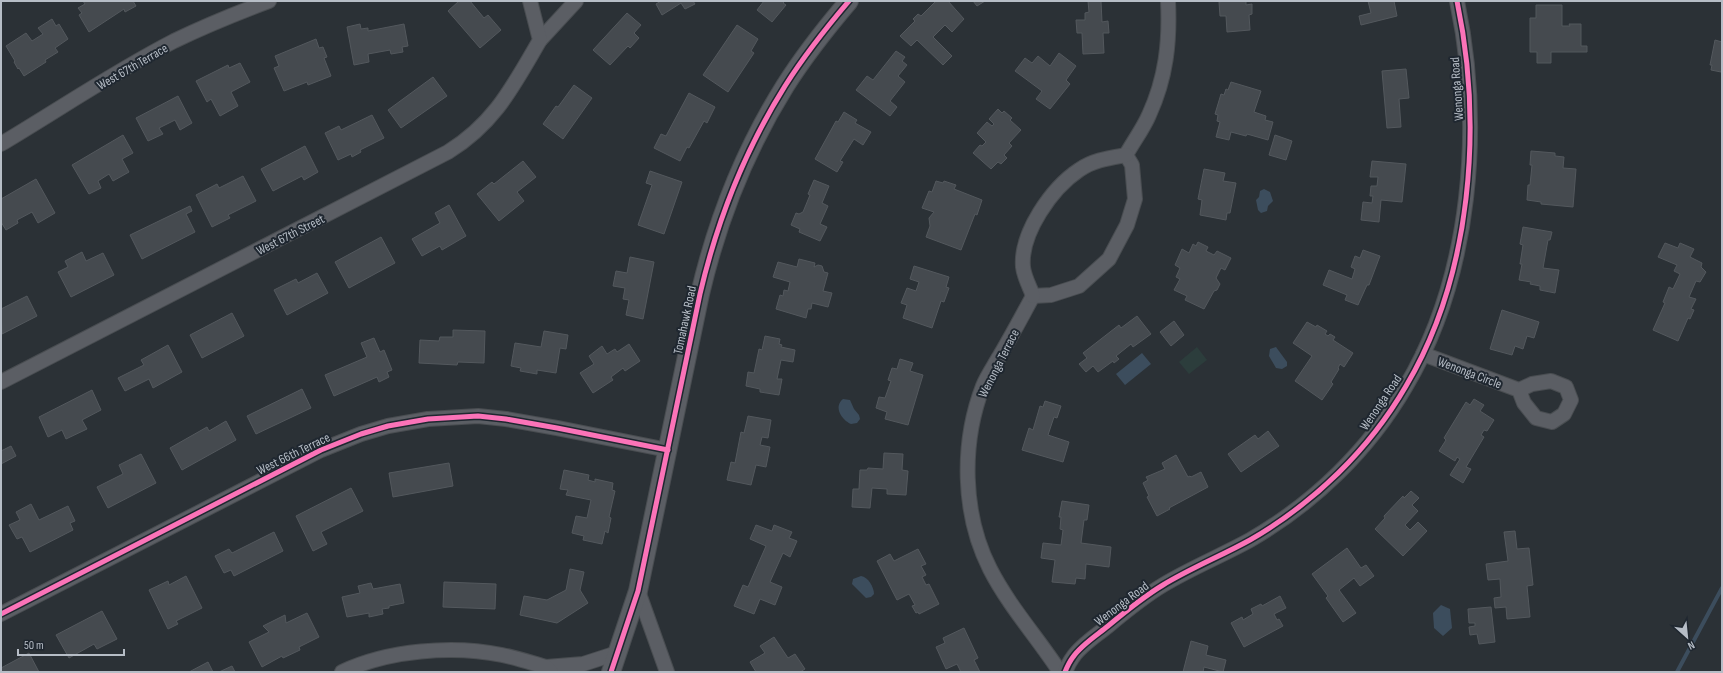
<svg xmlns="http://www.w3.org/2000/svg" width="1723" height="673" font-family="'Sofia Sans Condensed',sans-serif">
<style>
.green{fill:#2c3d3c}
.water{fill:#3c4d5d}
.lines{fill:none;stroke-linecap:round;stroke-linejoin:round}
.stream{stroke:#3c4d5d;stroke-width:4}
.building{fill:#454a4f;stroke:#53585d}
.minor-casing{stroke:#494d51;stroke-width:16}
.tertiary-casing{stroke:#494d51;stroke-width:20}
.minor{stroke:#5b5e64;stroke-width:14}
.tertiary{stroke:#5b5e64;stroke-width:18}
.cycleway-casing{stroke:#1f2730;stroke-width:8}
.cycleway{stroke:#fb73b8;stroke-width:5}
.labels{text-anchor:middle;stroke-width:4;stroke-linejoin:round;paint-order:stroke}
.street-label{font-size:13px;fill:#b6bdc6;stroke:#1f2730}
</style>
<rect width="100%" height="100%" fill="#2b3136"/>
<polygon class="green" points="1197,347 1207,360 1189,374 1179,362"/>
<g class="water">
<polygon points="1264,189 1270,192 1273,201 1268,206 1267,211 1261,213 1258,210 1256,200 1259,197 1260,191"/>
<polygon points="1276,347 1287,362 1287,366 1282,369 1276,368 1269,356 1270,349"/>
<polygon points="1142,353 1151,364 1125,385 1116,374"/>
<path d="M843 399 850 400 854 409 859 415 860 419 857 423 851 424C842 420 833 407 843 399Z"/>
<path d="M861 576C868 577 874 587 874 594L871 597 866 598 852 584 853 579Z"/>
<polygon points="1441,605 1450,609 1452,628 1443,636 1434,628 1433,613"/>
</g>
<g class="lines">
<polyline class="stream" points="1677,672 1722,588"/>
</g>
<g class="building">
<polygon points="83,1 133,1 136,6 125,12 124,9 89,32 79,15 82,13 78,8 85,4"/>
<polygon points="459,1 470,1 484,18 488,15 501,30 480,48 448,11"/>
<polygon points="661,1 693,1 695,4 685,9 681,3 662,15 656,4"/>
<polygon points="764,1 785,1 783,3 786,5 772,22 757,10"/>
<polygon points="936,1 948,1 964,19 952,32 945,25 933,37 952,56 943,65 917,40 911,46 900,36 915,21 913,19 918,14 921,16"/>
<polygon points="973,1 985,1 977,6"/>
<polygon points="1088,1 1101,1 1102,22 1108,21 1109,33 1103,33 1104,53 1083,54 1082,33 1077,33 1076,20 1085,20 1085,13 1089,12"/>
<polygon points="1224,1 1246,1 1246,5 1252,4 1252,14 1249,15 1250,30 1227,32 1226,16 1220,16 1219,2"/>
<polygon points="1368,1 1394,1 1397,16 1361,25 1359,16 1371,13"/>
<polygon points="1536,5 1562,5 1562,26 1570,26 1569,24 1581,24 1581,46 1587,46 1587,52 1551,52 1551,63 1537,63 1537,52 1530,52 1530,18 1536,18"/>
<polygon points="627,13 641,25 634,33 639,38 630,48 628,46 610,65 593,50"/>
<polygon points="52,19 56,26 59,24 68,39 55,48 58,52 45,60 46,62 24,76 19,68 18,69 14,62 15,61 6,46 26,33 32,41 43,34 38,28"/>
<polygon points="360,24 361,29 368,28 368,31 404,24 408,46 402,47 403,52 391,54 390,50 368,54 369,62 354,65 347,27"/>
<polygon points="737,25 758,39 751,51 754,53 728,92 703,75"/>
<polygon points="316,39 319,48 323,47 327,57 324,58 331,76 308,85 307,82 284,91 274,68 279,66 275,56"/>
<polygon points="1715,40 1722,42 1722,69 1721,72 1711,70 1712,65 1710,65"/>
<polygon points="896,51 905,57 902,61 907,65 898,76 905,82 890,101 897,107 890,116 856,90 867,76 873,80"/>
<polygon points="1059,53 1076,66 1066,80 1070,84 1050,109 1036,99 1042,91 1015,71 1025,58 1032,63 1038,56 1050,66"/>
<polygon points="240,63 250,82 231,92 238,106 220,116 211,99 207,102 196,81 228,65 229,68"/>
<polygon points="1406,69 1409,98 1399,99 1401,127 1387,128 1382,71"/>
<polygon points="433,77 447,96 401,128 388,110"/>
<polygon points="1231,82 1261,91 1254,112 1266,116 1265,120 1273,122 1268,140 1247,134 1246,136 1231,132 1229,140 1216,137 1220,122 1217,121 1218,115 1215,114 1221,94 1224,95 1226,89 1228,90"/>
<polygon points="574,85 592,98 563,139 543,124 556,106 558,107"/>
<polygon points="689,93 715,107 707,123 704,121 689,148 687,147 680,161 654,148 661,134 666,136"/>
<polygon points="178,96 192,123 180,130 175,120 159,128 163,134 148,141 136,118"/>
<polygon points="998,109 1002,113 1004,111 1012,118 1010,120 1021,130 1009,143 1012,146 1004,155 1007,158 1001,164 998,162 991,169 973,153 980,145 982,146 986,142 977,133 987,122 992,126 994,124 989,119"/>
<polygon points="844,112 857,120 855,123 871,132 863,145 854,139 840,161 843,162 837,172 815,159 836,121 838,122"/>
<polygon points="372,115 384,138 360,150 361,152 352,157 351,154 338,160 325,133 339,126 341,130"/>
<polygon points="123,135 133,153 122,159 129,172 113,181 109,174 98,181 101,188 89,194 72,165"/>
<polygon points="1275,135 1292,141 1286,160 1269,155"/>
<polygon points="305,146 318,172 304,180 302,176 273,191 261,169"/>
<polygon points="1531,151 1555,153 1555,156 1564,157 1563,168 1576,169 1573,207 1541,204 1541,202 1527,200 1528,185 1530,185 1532,165 1530,165"/>
<polygon points="523,161 536,177 517,192 524,201 499,221 477,194 492,182 494,184"/>
<polygon points="1372,161 1406,164 1402,202 1381,200 1379,222 1361,220 1363,202 1372,203 1373,196 1370,196 1371,186 1377,186 1378,177 1370,177"/>
<polygon points="1204,169 1225,173 1223,181 1236,183 1230,213 1227,213 1226,220 1200,215 1202,200 1198,199"/>
<polygon points="650,171 682,182 664,234 638,225 652,185 646,183"/>
<polygon points="243,176 256,201 228,215 230,218 212,227 196,195 217,184 219,188"/>
<polygon points="36,179 55,213 38,223 32,212 17,220 18,223 6,230 1,222 1,199"/>
<polygon points="814,180 829,186 822,203 828,206 820,224 827,227 820,241 799,232 800,229 791,225 796,213 799,214 803,212 810,195 808,194"/>
<polygon points="936,181 943,183 944,181 956,185 954,189 982,200 977,215 975,214 961,250 926,237 930,226 929,218 934,212 922,208 929,191 932,192"/>
<polygon points="449,205 466,236 442,250 440,246 422,256 412,239 440,223 435,213"/>
<polygon points="190,206 192,211 186,214 195,232 142,259 130,235"/>
<polygon points="1523,227 1552,232 1550,240 1548,240 1543,268 1559,270 1555,293 1540,290 1540,286 1530,284 1531,282 1519,280 1522,264 1520,264 1523,245 1520,244"/>
<polygon points="381,237 395,263 349,288 335,262"/>
<polygon points="1198,242 1208,247 1206,251 1214,255 1217,251 1231,258 1225,270 1221,268 1216,278 1220,284 1217,290 1214,291 1204,309 1185,300 1187,296 1174,290 1180,279 1176,277 1180,268 1175,265 1182,249 1189,253 1193,244 1196,246"/>
<polygon points="1665,243 1678,248 1680,243 1694,249 1690,257 1702,263 1701,267 1706,272 1700,282 1696,281 1689,297 1696,299 1691,309 1694,310 1690,319 1688,318 1678,341 1653,330 1665,303 1663,302 1669,287 1673,289 1680,274 1674,271 1677,265 1658,257"/>
<polygon points="1363,250 1380,256 1369,285 1367,285 1358,305 1345,300 1347,295 1323,285 1329,270 1352,279 1355,269 1351,267 1355,256 1360,258"/>
<polygon points="82,252 86,261 103,253 114,275 71,297 58,272 68,267 65,261"/>
<polygon points="630,257 654,262 643,319 626,315 629,300 623,299 625,288 613,286 616,271 627,273"/>
<polygon points="799,259 815,263 814,267 818,265 822,266 824,272 828,273 823,291 832,293 828,307 812,303 811,309 808,309 806,318 776,309 780,295 783,296 784,290 788,291 790,282 773,277 778,262 797,267"/>
<polygon points="914,266 949,277 946,287 949,288 944,302 941,301 932,328 903,318 907,305 901,303 907,288 916,291 919,282 910,279"/>
<polygon points="317,273 328,293 287,315 274,290 296,279 298,283"/>
<polygon points="27,296 37,316 2,334 1,309"/>
<polygon points="1502,310 1539,322 1534,338 1527,336 1523,349 1515,346 1512,355 1490,349"/>
<polygon points="232,313 244,336 202,358 190,335"/>
<polygon points="1137,316 1151,334 1133,347 1131,344 1116,356 1119,359 1114,363 1113,361 1098,372 1093,366 1086,372 1079,364 1087,358 1083,353 1119,325 1121,328"/>
<polygon points="1174,321 1184,335 1171,346 1160,332"/>
<polygon points="1307,322 1316,327 1317,325 1327,331 1325,334 1328,336 1330,334 1335,337 1333,340 1353,353 1344,367 1340,364 1338,368 1339,369 1331,382 1333,384 1322,400 1295,381 1312,356 1293,343"/>
<polygon points="453,330 485,331 484,363 458,362 457,365 419,363 420,340 439,341 440,337 453,337"/>
<polygon points="544,331 568,335 566,349 560,348 556,373 537,370 537,374 520,371 521,368 511,366 515,343 541,347"/>
<polygon points="765,336 780,339 779,344 782,345 781,347 795,350 793,362 781,360 777,379 782,379 779,395 760,392 760,389 746,386 748,372 754,373 759,349 762,350"/>
<polygon points="374,338 380,352 384,350 392,370 387,372 389,377 379,382 377,377 334,396 325,375 367,357 361,343"/>
<polygon points="629,344 640,361 625,371 623,368 611,377 613,380 593,393 580,373 594,364 589,356 602,346 607,354 615,349 617,352"/>
<polygon points="168,345 182,372 153,388 149,379 125,391 118,378 144,365 141,360"/>
<polygon points="900,359 913,363 910,371 923,375 908,425 885,419 887,412 876,408 879,397 885,398 891,381 888,380 892,368 897,369"/>
<polygon points="302,389 311,408 256,434 247,416"/>
<polygon points="92,390 101,410 82,420 87,429 66,439 62,430 48,437 39,417"/>
<polygon points="1474,399 1484,405 1480,411 1494,420 1487,431 1484,430 1481,435 1484,437 1466,467 1471,469 1463,483 1450,475 1460,459 1457,457 1455,461 1439,451 1446,440 1444,438 1466,402 1470,405"/>
<polygon points="1045,401 1061,406 1057,418 1054,417 1048,435 1069,442 1063,462 1022,450 1029,428 1033,430 1040,406 1043,407"/>
<polygon points="748,416 771,420 768,438 762,437 760,445 770,447 766,467 756,465 751,485 727,480 731,462 735,463 741,432 744,433"/>
<polygon points="226,421 236,440 182,470 170,448 207,427 209,431"/>
<polygon points="1268,431 1279,446 1241,472 1228,454 1255,435 1258,439"/>
<polygon points="11,446 16,456 1,464 1,451"/>
<polygon points="884,453 903,454 902,470 908,471 906,495 887,494 887,489 872,488 870,508 852,507 853,489 859,489 860,470 867,470 868,468 883,469"/>
<polygon points="141,454 156,483 108,508 97,487 123,474 119,465"/>
<polygon points="1176,455 1188,477 1190,476 1191,477 1201,472 1208,487 1169,508 1170,509 1157,516 1147,497 1149,496 1143,483 1148,480 1146,477 1165,469 1162,463"/>
<polygon points="449,463 453,486 393,497 389,473"/>
<polygon points="564,470 589,475 588,480 595,482 595,479 613,483 612,490 615,491 609,517 611,518 608,533 605,531 602,544 583,540 584,536 572,533 576,516 587,518 591,500 566,495 568,490 560,489"/>
<polygon points="351,488 363,511 321,532 327,544 313,551 296,516"/>
<polygon points="1411,491 1419,498 1412,505 1418,511 1405,525 1410,530 1418,522 1427,531 1403,556 1375,529 1385,518 1384,516 1403,496 1404,498"/>
<polygon points="1062,501 1089,505 1087,520 1084,520 1081,543 1111,547 1109,567 1086,564 1085,579 1076,578 1075,584 1052,582 1055,560 1041,558 1043,543 1061,545 1063,530 1060,529 1061,517 1059,517"/>
<polygon points="31,504 39,520 68,506 75,521 70,523 73,530 30,552 22,537 17,539 9,525 20,520 16,512"/>
<polygon points="756,525 772,531 774,525 792,532 789,538 797,541 790,557 783,553 770,582 782,587 775,605 760,599 754,614 734,606 743,585 748,587 766,546 750,539"/>
<polygon points="1515,531 1517,549 1529,548 1533,585 1527,586 1530,617 1507,619 1506,607 1495,608 1494,598 1501,597 1500,579 1488,580 1486,564 1508,561 1504,532"/>
<polygon points="274,532 283,551 234,576 231,570 224,573 215,556 229,549 232,553"/>
<polygon points="1347,548 1361,568 1366,565 1374,576 1360,586 1354,578 1339,590 1356,613 1343,622 1326,598 1328,596 1312,574"/>
<polygon points="918,549 926,564 921,566 926,575 922,577 926,585 929,584 939,604 919,614 918,612 916,613 912,606 915,605 909,594 897,600 877,561 890,554 894,561"/>
<polygon points="570,569 584,572 580,590 588,603 557,623 520,615 524,596 547,600 566,590"/>
<polygon points="186,576 202,608 176,621 178,624 168,629 149,590 168,581 169,585"/>
<polygon points="444,582 496,584 495,609 443,607"/>
<polygon points="371,583 373,589 400,584 404,603 389,606 389,608 382,609 383,614 369,617 369,613 347,617 342,597 360,593 358,586"/>
<polygon points="1280,596 1286,608 1274,614 1277,620 1279,619 1283,626 1244,647 1231,623 1242,617 1243,620 1253,614 1251,609 1261,604 1262,606"/>
<polygon points="1491,607 1495,642 1479,644 1477,634 1470,635 1469,627 1475,626 1475,623 1469,623 1468,609"/>
<polygon points="102,611 117,639 97,649 94,644 69,658 56,635"/>
<polygon points="307,613 319,637 299,647 300,650 283,658 282,656 262,667 249,642 269,632 263,626 285,615 286,623"/>
<polygon points="964,628 978,658 974,660 980,672 961,672 957,664 946,669 936,647 945,643 943,638"/>
<polygon points="774,637 788,658 795,654 805,669 800,672 756,672 750,662 765,653 760,646"/>
<polygon points="1191,641 1208,646 1206,655 1226,660 1223,672 1204,667 1203,672 1183,672"/>
<polygon points="29,653 39,672 1,672 1,668"/>
<polygon points="208,662 213,672 189,672"/>
<polygon points="232,666 235,672 219,672"/>
</g>
<g class="lines">
<g class="minor-casing">
<g id="minor">
<polyline points="540,40 576,1"/>
<path d="M1 144C58 110 114 72 174 41 205 26 237 13 269 1"/>
<path d="M1126 155C1133 142 1143 129 1149 115 1166 78 1170 42 1168 1"/>
<path d="M1033 296C1022 316 1011 337 999 357 994 366 987 376 983 386 961 443 962 514 990 569 1009 606 1037 637 1060 672"/>
<polyline points="1033,296 1051,295 1079,286 1109,259 1127,225 1135,199 1132,165 1126,155"/>
<path d="M1033 296C1030 287 1024 277 1023 267 1020 233 1052 188 1079 170 1093 160 1109 158 1126 155"/>
<polyline points="1423,354 1519,390 1524,403 1536,418 1552,422 1564,414 1571,400 1566,387 1551,381 1532,384 1519,390"/>
<path d="M1 382 448 152C495 123 513 86 540 40L530 1"/>
<polyline points="638,591 667,672"/>
<polyline points="1,614 321,450 361,434 388,426 428,419 478,416 506,419 557,428 668,450"/>
<polyline points="546,667 583,664 617,653"/>
<path d="M342 672C388 650 453 645 502 655 517 658 532 663 546 667L551 672"/>
<path d="M1065 672C1067 667 1070 661 1073 657 1081 645 1097 635 1108 626 1126 611 1143 597 1163 585 1191 568 1221 556 1250 540 1314 503 1369 450 1406 386 1472 275 1483 125 1457 1"/>
</g>
</g>
<g class="tertiary-casing">
<path id="tertiary" d="M611 672 638 591 700 294C717 221 745 150 785 86 804 56 826 28 849 1"/>
</g>
<use href="#minor" class="minor"/>
<use href="#tertiary" class="tertiary"/>
<g class="cycleway-casing">
<g id="cycleway">
<polyline points="1,614 321,450 361,434 388,426 428,419 478,416 506,419 557,428 668,450"/>
<path d="M611 672 638 591 700 294C717 221 745 150 785 86 804 56 826 28 849 1"/>
<path d="M1065 672C1067 667 1070 661 1073 657 1081 645 1097 635 1108 626 1126 611 1143 597 1163 585 1191 568 1221 556 1250 540 1314 503 1369 450 1406 386 1472 275 1483 125 1457 1"/>
</g>
</g>
<use href="#cycleway" class="cycleway"/>
</g>
<g class="labels">
<g class="street-label">
<text transform="translate(132 66) rotate(-30)" y="5">West 67th Terrace</text>
<text transform="translate(1456 89) rotate(-94)" y="5">Wenonga Road</text>
<text transform="translate(290 234) rotate(-27)" y="5">West 67th Street</text>
<text transform="translate(684 320) rotate(-78)" y="5">Tomahawk Road</text>
<text transform="translate(998 363) rotate(-63)" y="5">Wenonga Terrace</text>
<text transform="translate(1470 372) rotate(21)" y="5">Wenonga Circle</text>
<text transform="translate(1380 402) rotate(-56)" y="5">Wenonga Road</text>
<text transform="translate(293 453) rotate(-26)" y="5">West 66th Terrace</text>
<text transform="translate(1121 603) rotate(-37)" y="5">Wenonga Road</text>
</g>
</g>
<rect width="1723" height="673" fill="none" stroke="#b6bdc6" stroke-width="4"/>
<g transform="translate(1687 637) rotate(153)" stroke="#1f2730" stroke-width="3" paint-order="stroke">
<path d="M0-3L7 15L0 10L-7 15Z" fill="#b6bdc6"/>
<text y="-6" font-size="11" font-weight="bold" text-anchor="middle" fill="#b6bdc6">N</text>
</g>
<path d="M18 649v6h106v-6" fill="none" stroke="#b6bdc6" stroke-width="2"/>
<text x="24" y="649" font-size="12" fill="#b6bdc6" stroke="#1f2730" stroke-width="3" paint-order="stroke">50 m</text>
</svg>
